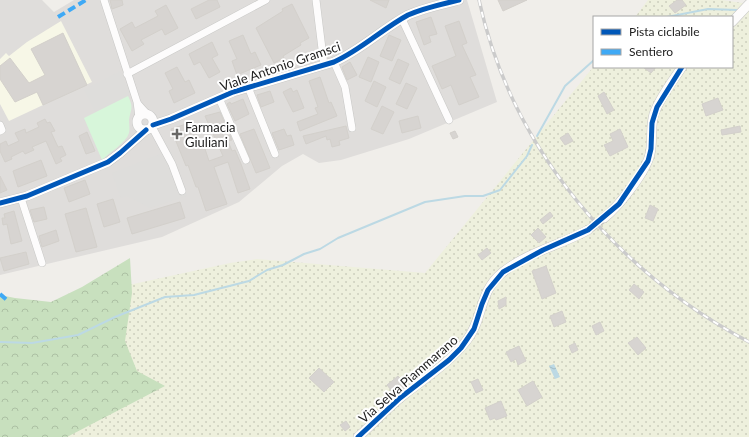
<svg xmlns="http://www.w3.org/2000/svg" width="749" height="437" font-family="Lato,sans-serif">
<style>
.residential{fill:#dfdddb}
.education{fill:#f7f7e7}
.religious{fill:#dedddb}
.farmland{fill:url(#farmland-dots)}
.forest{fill:url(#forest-crowns)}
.park{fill:#d7f6da}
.water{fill:url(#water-ripples)}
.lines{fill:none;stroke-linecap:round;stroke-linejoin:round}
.stream{stroke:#bcd9e4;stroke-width:2}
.building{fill:#d7d4d1;stroke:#d3d0cb}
.tertiary-tunnel{stroke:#c7c5c2;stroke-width:9;stroke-dasharray:9 4.5;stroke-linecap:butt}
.minor-casing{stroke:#c8c8c6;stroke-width:8}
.tertiary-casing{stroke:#c8c8c6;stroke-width:10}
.minor{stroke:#fdfcfc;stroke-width:7}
.tertiary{stroke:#fdfcfc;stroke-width:9}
.rail-casing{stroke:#cbcbcb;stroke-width:3.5}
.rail{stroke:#fff;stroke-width:2;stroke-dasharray:6;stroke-linecap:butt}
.quiet{stroke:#3fa9f5;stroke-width:4;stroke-dasharray:8 4;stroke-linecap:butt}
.cycleway-casing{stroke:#fff;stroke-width:8}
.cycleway{stroke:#0057b8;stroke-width:5}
.poi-dot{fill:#696967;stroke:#fff;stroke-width:1.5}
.labels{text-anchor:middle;stroke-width:4;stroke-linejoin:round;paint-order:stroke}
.street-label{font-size:13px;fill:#212121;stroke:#fff}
.poi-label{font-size:13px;fill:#212121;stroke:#fff;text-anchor:start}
</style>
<defs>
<pattern id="farmland-dots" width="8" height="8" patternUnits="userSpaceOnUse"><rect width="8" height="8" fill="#eef0dd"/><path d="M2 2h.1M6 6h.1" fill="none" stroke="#cccebd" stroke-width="1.8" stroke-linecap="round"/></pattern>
<pattern id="forest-crowns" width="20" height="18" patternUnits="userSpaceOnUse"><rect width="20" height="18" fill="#c8e0be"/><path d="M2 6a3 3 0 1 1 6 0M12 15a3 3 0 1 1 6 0" fill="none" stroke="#acc0a3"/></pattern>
<pattern id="water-ripples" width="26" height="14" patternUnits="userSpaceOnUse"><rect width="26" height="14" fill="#bcd9e4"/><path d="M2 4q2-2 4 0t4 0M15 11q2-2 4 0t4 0" fill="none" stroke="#a1bac3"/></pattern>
</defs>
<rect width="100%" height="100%" fill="#f0eeea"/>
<polygon class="residential" points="0,0 42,0 54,12 74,0 467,0 497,102 409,139 341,160 319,163 303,154 282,166 239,202 162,237 0,275"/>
<polygon class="education" points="61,21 92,82 9,121 0,104 0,59 6,53 9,56 27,42"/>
<g class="religious">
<polygon points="120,71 130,95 95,112 84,90"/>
<polygon points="170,150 187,196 150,208 127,196 121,198 112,173"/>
</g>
<polygon class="farmland" points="648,0 722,0 749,4 749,437 0,437 0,313 230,263 257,259 425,273 594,66 732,67 732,17 635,17"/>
<polygon class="forest" points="130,258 132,293 125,341 137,371 165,386 67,437 0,437 0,295 15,298 51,302 82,287"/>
<path class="park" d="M128 96C134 108 131 108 129 120 129 124 130 129 129 133 126 143 110 152 102 160L84 118Z"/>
<polygon class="water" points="554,364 560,377 555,379 549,366"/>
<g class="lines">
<g class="stream">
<polyline points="667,17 708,9 738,10"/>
<polyline points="537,136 565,86 594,60"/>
<polyline points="0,342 32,343 78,335 115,317 165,297 194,295 249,281 267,270 283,265 304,254 320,249 338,238 425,202 465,196 483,196 500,190 527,156 532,145"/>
</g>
</g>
<g class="building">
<polygon points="110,0 122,0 123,5 112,9"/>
<polygon points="209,0 217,0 220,7 196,19 191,9"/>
<polygon points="370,0 389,0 386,8"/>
<polygon points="498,0 527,0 503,11"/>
<polygon points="677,0 682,0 686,5 675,13 669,6"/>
<polygon points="292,4 309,38 300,43 301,45 283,56 284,58 274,63 256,28 283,11 282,9"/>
<polygon points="166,5 178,28 165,35 162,29 141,40 144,44 132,51 120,29 132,22 135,28 158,16 155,11"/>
<polygon points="431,17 437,34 429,36 431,42 424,45 416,22"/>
<polygon points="459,21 467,43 462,45 476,75 470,77 479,97 459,105 451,85 442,89 432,66 456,56 445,26"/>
<polygon points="63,33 87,85 43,105 37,92 15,102 0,79 0,66 10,58 29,83 45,75 31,49"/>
<polygon points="243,35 251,54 255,52 261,65 237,75 232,61 237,59 229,41"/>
<polygon points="389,35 401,40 392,61 380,56"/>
<polygon points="212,42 218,55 212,58 220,72 209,78 200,62 194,65 189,54"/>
<polygon points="368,57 379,62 371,82 359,77"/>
<polygon points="398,59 409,64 400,84 389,79"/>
<polygon points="350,62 357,75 347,80 342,67"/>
<polygon points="177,67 185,82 189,80 195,93 174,103 169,91 173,89 165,73"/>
<polygon points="643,67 656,67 651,73"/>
<polygon points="320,77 329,103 331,102 337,116 300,131 297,122 318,114 315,108 318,107 309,81"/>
<polygon points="374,81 386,87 377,107 365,101"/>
<polygon points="406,83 417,88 407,109 396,104"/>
<polygon points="291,88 293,92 297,90 304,108 293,112 283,92"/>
<polygon points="270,91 274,102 261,107 257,95"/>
<polygon points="604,92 614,110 607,114 598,96"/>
<polygon points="718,98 723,110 706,116 702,104"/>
<polygon points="243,99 249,114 235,121 227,104 230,102 231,104"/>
<polygon points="382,106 394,112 383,134 371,129"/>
<polygon points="220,112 225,124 219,127 224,137 230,135 232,140 228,141 232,151 235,150 241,164 250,189 238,193 228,162 214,167 227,204 206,211 198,187 196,187 188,165 186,166 171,129 192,122 200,144 203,143 209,161 223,156 205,116"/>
<polygon points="418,116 421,128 402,133 399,121"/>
<polygon points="45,119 47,123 50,122 55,131 51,132 58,147 62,146 66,155 60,158 62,161 56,164 46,141 32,147 34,150 25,154 23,151 11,157 12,159 5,162 0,151 0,144 6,141 8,146 19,141 15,133 25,129 26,133 39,127 37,123"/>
<polygon points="346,126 349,138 339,141 340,145 332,147 330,139 327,140 326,136 306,144 303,136"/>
<polygon points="740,126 741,132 722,135 721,130"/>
<polygon points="254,129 270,168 256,173 240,134"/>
<polygon points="284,129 287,136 291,135 294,145 279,150 272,133"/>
<polygon points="620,129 628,147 610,156 604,145 613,141 610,134"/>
<polygon points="455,131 458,137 453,139 450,133"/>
<polygon points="87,132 95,151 86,154 79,136"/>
<polygon points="568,133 573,141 565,145 560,138"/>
<polygon points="41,160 47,176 18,187 13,171"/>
<polygon points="0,176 7,190 0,193"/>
<polygon points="85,180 90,194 69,202 64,188"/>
<polygon points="113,199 120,222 104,227 97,204"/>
<polygon points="180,202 185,218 132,234 127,218"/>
<polygon points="650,205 658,209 653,221 645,218"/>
<polygon points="44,207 47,219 34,222 30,210"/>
<polygon points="86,208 97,247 76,252 65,214"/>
<polygon points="14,211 22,241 11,244 7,224 3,225 2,218 5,218 4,214"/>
<polygon points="550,212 553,216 543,224 540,220"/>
<polygon points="538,228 546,237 539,243 531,235"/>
<polygon points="56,230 59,241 42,247 39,236"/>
<polygon points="487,248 491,253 482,260 478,255"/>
<polygon points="26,252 29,264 4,271 0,258"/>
<polygon points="546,266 556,293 542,299 532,271"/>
<polygon points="634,284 644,292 639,299 629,290"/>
<polygon points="506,297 506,305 499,309 498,301"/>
<polygon points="562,311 566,322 554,327 550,316"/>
<polygon points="600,322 604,331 596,335 592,326"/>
<polygon points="637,337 646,348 638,355 628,343"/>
<polygon points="575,343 578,350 572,353 569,346"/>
<polygon points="519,346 526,361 518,365 516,359 511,362 506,352"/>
<polygon points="319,368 334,382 324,392 309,378"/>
<polygon points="398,376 406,386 395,395 387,385"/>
<polygon points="478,379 483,390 476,393 471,382"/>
<polygon points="533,381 542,397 527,406 518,390"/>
<polygon points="501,401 507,416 496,420 495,418 490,420 485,408"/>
<polygon points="346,421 350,427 345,431 340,425"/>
</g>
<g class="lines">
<polyline class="tertiary-tunnel" points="588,230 604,218"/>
<g class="minor-casing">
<g id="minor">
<polyline points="104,0 137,102 139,117"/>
<polyline points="316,0 324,65"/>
<polyline points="402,19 449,120"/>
<polyline points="334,62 345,87 352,128"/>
<polyline points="127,74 266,0"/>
<polyline points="248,87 275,154"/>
<polyline points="219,98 246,160"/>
<polyline points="138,104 147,114"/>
<polyline points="0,125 2,130 0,131"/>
<polyline points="152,127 172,164 182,191"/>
<polyline points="21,198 42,263"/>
</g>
</g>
<g class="tertiary-casing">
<g id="tertiary">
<polyline points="732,22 749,4"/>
<circle cx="145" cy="122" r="8"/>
<path d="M153 125 171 119 233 92 334 62C361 50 382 29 408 15 424 8 442 4 459 0"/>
<polyline points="0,203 27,196 108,162 120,153 146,130"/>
<path d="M604 218C619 206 646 172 650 154 653 141 650 127 654 114 660 97 672 82 682 67"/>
<path d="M358 437C374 423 388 407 405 394 427 377 450 362 467 340 484 318 478 292 503 272 528 252 561 245 588 230"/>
</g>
</g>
<use href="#minor" class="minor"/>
<use href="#tertiary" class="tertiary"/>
<g class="rail-casing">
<path id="rail" d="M479 0C511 148 617 272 749 342"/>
</g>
<use href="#rail" class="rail"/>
<g class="quiet">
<polyline points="58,17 86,0"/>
<polyline points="0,294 8,301"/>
</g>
<g class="cycleway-casing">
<g id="cycleway">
<path d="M153 125 171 119 233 92 334 62C361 50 382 29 408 15 424 8 442 4 459 0"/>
<polyline points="0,203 27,196 108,162 120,153 146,130"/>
<polyline points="358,437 400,398 449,360 461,348 474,329 482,304 488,290 503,272 543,250 588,230 619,204 648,161 651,149 652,123 657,107 682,67"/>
</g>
</g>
<use href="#cycleway" class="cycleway"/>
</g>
<path class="poi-dot" d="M175 128h4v4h4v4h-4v4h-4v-4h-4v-4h4z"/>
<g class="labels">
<g class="street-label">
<text transform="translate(280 66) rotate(-19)" y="5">Viale Antonio Gramsci</text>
<text transform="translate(408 379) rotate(-41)" y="5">Via Selva Piammarano</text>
</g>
<g class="poi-label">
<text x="185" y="132">Farmacia<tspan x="185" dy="15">Giuliani</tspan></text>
</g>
</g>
<rect x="593" y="16" width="140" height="52" fill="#ffffff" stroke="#a6a6a6"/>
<rect x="601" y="29" width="20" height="6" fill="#0057b8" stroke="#a6a6a6"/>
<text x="629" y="36" font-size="12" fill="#212121">Pista ciclabile</text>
<rect x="601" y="49" width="20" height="6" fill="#3fa9f5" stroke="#a6a6a6"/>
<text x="629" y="56" font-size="12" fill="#212121">Sentiero</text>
</svg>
